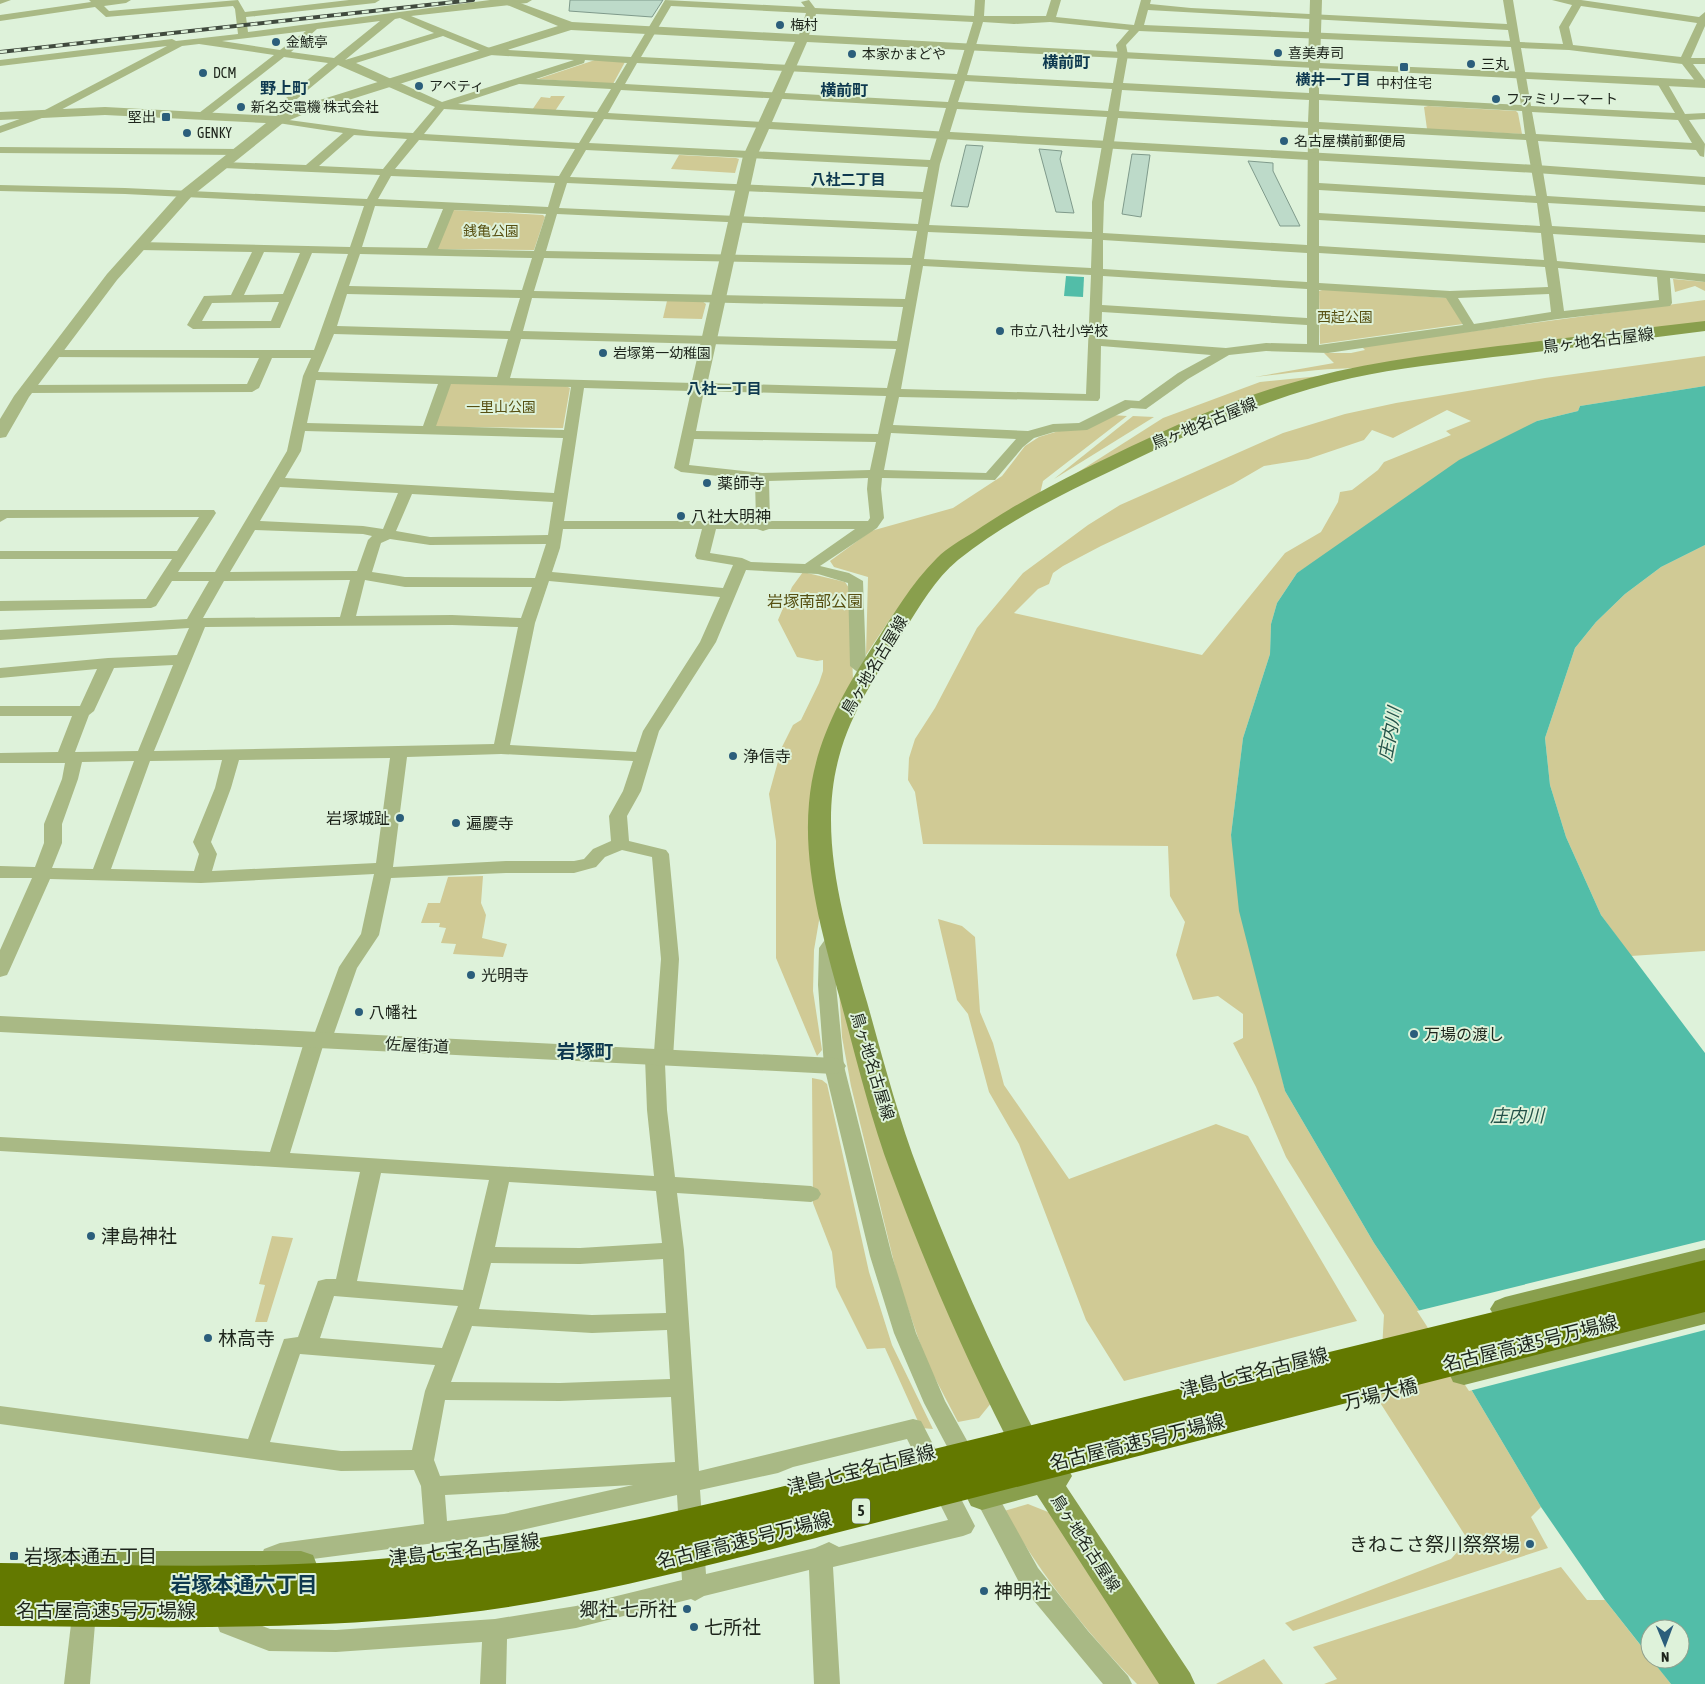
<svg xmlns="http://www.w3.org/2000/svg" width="1705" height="1684" font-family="'Asap Condensed','Noto Sans JP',sans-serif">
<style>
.green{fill:#d0ca95;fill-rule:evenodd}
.water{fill:#52bda8}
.pier{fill:#def2da}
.building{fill:#bddac9;stroke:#7f9a8b}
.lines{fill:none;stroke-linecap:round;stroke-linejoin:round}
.minor{fill:#a9b985;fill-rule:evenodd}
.tertiary{fill:#a9b985;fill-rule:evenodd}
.secondary{fill:#899f4d;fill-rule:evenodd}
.motorway{fill:#637900;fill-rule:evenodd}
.rail-casing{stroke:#404a3e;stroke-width:4}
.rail{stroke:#def2da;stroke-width:2.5;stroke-dasharray:7;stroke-linecap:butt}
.poi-dot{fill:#2b5e7b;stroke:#def2da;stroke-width:2}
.labels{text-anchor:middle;stroke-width:4;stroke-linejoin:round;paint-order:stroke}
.far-poi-label{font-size:14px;fill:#1d241b;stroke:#def2da;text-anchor:start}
.far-park-label{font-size:14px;fill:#575012;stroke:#def2da}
.far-neighbourhood-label{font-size:15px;font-weight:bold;fill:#0e394f;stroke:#def2da}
.shield{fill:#def2da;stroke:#576254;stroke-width:1}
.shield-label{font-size:15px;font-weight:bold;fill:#1d241b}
.far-quarter-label{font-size:16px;font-weight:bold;fill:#0e394f;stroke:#def2da}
.street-label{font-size:16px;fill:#1d241b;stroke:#def2da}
.poi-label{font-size:16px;fill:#1d241b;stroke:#def2da;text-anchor:start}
.park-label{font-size:16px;fill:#575012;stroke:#def2da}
.water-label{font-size:18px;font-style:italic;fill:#245249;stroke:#def2da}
.quarter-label{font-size:19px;font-weight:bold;fill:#0e394f;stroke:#def2da}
.near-poi-label{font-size:19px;fill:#1d241b;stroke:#def2da;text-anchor:start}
.near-street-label{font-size:19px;fill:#1d241b;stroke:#def2da}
.near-neighbourhood-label{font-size:21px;font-weight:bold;fill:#0e394f;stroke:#def2da}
</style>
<rect width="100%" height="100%" fill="#def2da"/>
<g class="green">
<polygon points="595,60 625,62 613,84 538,79"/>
<polygon points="551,96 565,96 555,111 532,110 541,97 550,98"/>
<polygon points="1428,106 1516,111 1518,113 1522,134 1427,129 1424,107"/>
<polygon points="679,155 736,158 739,159 735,173 671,169"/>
<polygon points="453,210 543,215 545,217 534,250 436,249"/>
<polygon points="1673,279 1705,282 1705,291 1695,286 1675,292"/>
<polygon points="1325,289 1447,298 1463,324 1320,344 1319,291"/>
<path d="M1705 300V322L1360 368C1326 368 1290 373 1255 377L1334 363 1324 353H1351L1365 350 1361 346Z"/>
<polygon points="667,301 702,301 706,304 702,319 663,318"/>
<path d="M1705 356V386L1580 406 1578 411 1537 421 1297 573 1277 603 1271 624 1270 654 1243 738 1231 835 1285 1091 1374 1243 1465 1379 1541 1507 1531 1517 1548 1548 1293 1631 1285 1623 1451 1559 1468 1540 1379 1401 1384 1315 1286 1157 1256 1087 1233 1043 1243 1038V1014L1218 996 1193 1000 1176 955 1185 922 1170 896 1168 846 923 844 915 792 908 780 909 758 915 739 935 708 977 628 1023 573 1088 525 1120 505 1283 433 1345 414 1396 403 1545 378ZM1447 410 1471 421 1446 431 1451 435 1384 462 1378 470 1352 490 1340 492 1338 502 1321 532 1285 553 1202 655 1014 613 1038 589 1049 584 1053 573 1063 566 1101 546 1233 484 1264 466 1308 459 1364 440 1372 430 1393 438Z"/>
<polygon points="1330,375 1061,483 1163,418 1260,382"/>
<polygon points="453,383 566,386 570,388 563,428 436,427 432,425 447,386"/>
<polygon points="1111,415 1127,416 1043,481 1040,494 922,577 892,616 866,655 868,577 834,567 830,561 871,531 953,508 1002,476 1025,446 1039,437"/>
<polygon points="1133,416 1154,417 1054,479"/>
<polygon points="1705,545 1705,951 1631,956 1601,915 1566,837 1550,785 1545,738 1575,648 1596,622 1625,594 1661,567"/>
<polygon points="803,572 845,582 849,588 853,679 837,709 821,909 814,950 813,991 822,1050 817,1056 776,958 776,841 769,794 782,747 793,725 801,720 819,683 823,671 823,660 817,661 797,657 778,620 792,587"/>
<polygon points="483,876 481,903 486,915 482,938 507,944 503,957 453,954 456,944 441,943 446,928 439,927 440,923 421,923 428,903 440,903 448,877"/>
<polygon points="938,919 962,926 975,937 980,1012 993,1043 1004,1085 1069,1179 1216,1124 1248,1136 1357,1321 1124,1381 1086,1320 1019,1144 989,1092 968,1014 957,1000"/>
<polygon points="839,989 992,1402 979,1418 958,1422 927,1363 899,1283 851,1086 842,1037"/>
<polygon points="812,1078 822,1080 827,1084 869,1272 892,1345 933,1429 921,1428 885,1348 867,1349 836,1287 832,1252 813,1203"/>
<polygon points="272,1236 293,1238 267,1322 255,1322 265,1285 259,1284"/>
<path d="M1028 1504 1058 1516 1166 1684H1137C1086 1633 1040 1573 1004 1511Z"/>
<polygon points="1561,1567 1587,1600 1605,1600 1671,1684 1324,1684 1337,1679 1313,1647"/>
<polygon points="1264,1659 1283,1684 1216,1684"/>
</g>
<g class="water">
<polygon points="1066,276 1084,277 1083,297 1064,296"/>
<polygon points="1705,386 1705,545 1661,567 1625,594 1596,622 1575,648 1545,738 1550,785 1566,837 1601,915 1705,1053 1705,1684 1671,1684 1651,1659 1680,1659 1680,1629 1650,1629 1650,1657 1605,1600 1541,1507 1465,1379 1374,1243 1285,1091 1239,911 1231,835 1243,738 1270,654 1271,624 1277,603 1297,573 1459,460 1537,421 1578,411 1580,406"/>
</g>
<polygon class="pier" points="1705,1240 1705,1330 1469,1391 1417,1311"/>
<g class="building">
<polygon points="570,0 663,0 652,17 569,11"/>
<polygon points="966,145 983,146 968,207 951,206"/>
<polygon points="1039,149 1062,151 1060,159 1074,213 1056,212"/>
<polygon points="1132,154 1150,155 1141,217 1122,214"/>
<polygon points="1248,161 1273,163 1273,171 1300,226 1280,226"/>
</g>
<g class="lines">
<g class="minor">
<polygon points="0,0 11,0 0,4"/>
<path d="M89 0H131L126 3 104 6 109 11 238 0 245 12 349 0H380L375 3 246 17 248 32 490 0H532L527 3 411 16 492 49 631 57 665 0 805 7 801 2 809 0 815 8 974 16 975 0H985L984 16H1046L1051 0H1061L1056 17 1134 25 1141 0H1151L1150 4 1191 8 1507 24 1503 0H1513L1520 42 1563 44 1559 27 1572 5 1552 0H1581L1699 17 1705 12V26L1691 58H1705V64H1693L1705 80V87L1699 86 1682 64 1569 50 1521 48 1531 106 1675 113 1657 83 1662 80 1666 81 1685 114 1705 113V119L1689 120 1705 144 1704 157 1700 156 1696 150 1538 141 1547 196 1705 206V212L1548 203 1552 226 1705 235V243L1553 234 1557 261 1705 274V282L1670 278 1672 303 1670 306 1558 319 1328 353 1266 351 1229 355 1188 379 1146 409 1131 408 1087 430 1054 432 1034 438 1023 447 995 480 882 478 881 489 884 518 877 528 820 566 849 573 863 581 866 664 875 672 873 675H861L850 666 848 583 818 574 746 570 716 642 659 731 641 791 627 816 629 841 666 850 669 854 679 959 673 1058 670 1063 665 1064 667 1110 675 1177 811 1186 818 1189 821 1194 818 1199 811 1202 677 1193 684 1250 699 1471 913 1419 921 1421 975 1526 971 1533 963 1536 833 1567 840 1684H814L809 1570 704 1596 695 1601 691 1599 576 1628 507 1639 506 1684H480L482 1642 336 1652 269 1651 220 1632 217 1624 220 1616 229 1613 270 1629 336 1630 495 1619 576 1606 682 1580 677 1495 504 1534 282 1563 273 1566 264 1563 261 1556 264 1549 280 1543 424 1524 421 1486 414 1470 341 1471 0 1424V1406L248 1439 284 1339 298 1337 318 1281 326 1279H336L360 1172 0 1151V1137L270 1152 305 1039 308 1034 315 1032 339 967 361 934 374 874 201 883 50 879 9 971 7 975 0 977V950L32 878H0V866L35 867 44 843V824L62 779 65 763H0V753L58 752 72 716H0V706H80L97 669 0 678V668L108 658 177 655 189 628 0 640V630L187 619 209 581H172L156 606 151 608 0 611V601L146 599 172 559H0V551H177L199 517 7 518 0 522V510H214L216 513 178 572H215L287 451 303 376 311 358H272L259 388 252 392 28 393 21 389 28 385 247 384 259 358 49 357 48 354 49 351 54 350H314L348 254 312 253 280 328 193 329 187 325 204 296 231 295 252 252 140 250 134 246 140 242 350 247 364 206 125 194 0 191V185L125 188 367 199 380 175 223 168 217 165 223 162 306 165 343 133 278 123 274 122V118L370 131 413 133 435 107 338 65 292 103 304 111 299 114 280 103 328 63 284 57 207 117H199V113L274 55 199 44 182 46 53 114 0 133V126L45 110 167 46 0 66V60L172 39 176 41 238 34 235 9 233 6 106 17 95 7 0 21V15L91 2ZM671 6 806 13 798 38 803 41 808 38 816 14 973 22 957 74 641 57ZM1581 6 1697 23 1681 57 1573 45 1569 27ZM1148 10 1508 30 1510 41 1144 25ZM400 18 434 33 345 60 395 19ZM380 21 334 58 291 52 317 29ZM983 22 1014 24 1050 22 1129 30 1116 45 1118 55 1113 83 967 75ZM306 31 280 50 222 41ZM1139 31 1511 47 1521 105 1319 94V66L1314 63 1309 66V93L1123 83 1128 55 1126 45ZM443 36 490 55 574 60 442 102 356 63ZM585 60 627 63 615 83 536 79 584 63ZM637 63 955 80 948 102 625 84ZM965 81 1112 89 1108 111 958 102ZM519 84 611 89 597 112 458 104ZM621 90 946 108 930 160 589 143 604 119 763 128 768 125 763 122 608 113ZM1122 90 1309 100 1308 122 1119 111ZM1319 100 1522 111 1525 134 1319 122ZM444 109 594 118 579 143 424 134ZM957 109 1107 117 1092 202V232L929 225 940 164ZM1532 112 1678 120 1692 143 1536 134ZM1118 118 1308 128 1307 245 1103 233 1104 202ZM1319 129 1526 140 1536 196 1319 183ZM354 135 407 139 383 169 319 166ZM419 140 575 149 559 176 395 169ZM586 150 928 167 923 192 570 177ZM391 176 555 183 548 207 378 199ZM567 183 922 199 918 224 559 208ZM1319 190 1537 203 1540 226 1319 213ZM375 206 443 209 427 248 362 247ZM454 210 546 214 534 251 438 249ZM557 214 917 231 912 258 546 251ZM1319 220 1541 233 1544 260 1319 246ZM928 232 1092 239 1091 268 924 259ZM1103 240 1307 253V282L1103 269ZM264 252 300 253 283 294 244 295ZM1319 253 1545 267 1548 287 1450 291 1319 283ZM360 254 532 258 522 290 349 286ZM544 258 911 265 905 299 534 291ZM923 266 1091 275 1086 394 901 389ZM1558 268 1657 277 1659 300 1564 311ZM1103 276 1307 289V318L1102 305ZM1319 290 1446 298 1463 325 1319 345ZM347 294 520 298 510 331 337 326ZM1549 294 1551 312 1474 324 1458 298ZM532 298 903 307 897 341 523 331ZM279 302 271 321H202L212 303ZM1102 312 1307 325V344L1266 343 1226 348 1101 339ZM334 334 508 339 497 377 318 372ZM521 339 896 349 887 388 704 383 699 381 694 383 510 378ZM1101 346 1211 355 1178 373 1139 401 1125 400 1079 423 1053 424 1028 431 893 425 899 397 1098 401 1100 398ZM316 380 438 384 423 426 307 423ZM451 384 571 387 564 430 436 426ZM584 388 691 391 674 468 681 472 755 480 756 521H564ZM704 391 886 396 878 434 696 431ZM305 431 563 438 554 493 285 478 301 451ZM891 433 1016 439 986 473 884 470ZM694 439 876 442 870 470 762 473 689 465ZM868 478 867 489 870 518 868 521H770L769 481ZM280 487 398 493 383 529 363 526 260 521ZM412 494 553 502 548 535 430 537 396 531ZM563 529H702L695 556 697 559 733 565 723 588 552 572 560 548ZM716 529H757L763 531 769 529H855L805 564 751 562 742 558 710 553ZM255 530 363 534 372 536 368 540 357 571 230 572ZM390 539 430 545 546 544 535 578 405 577 372 572 381 543ZM350 580 340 617 203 618 224 581ZM365 580 405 587H532L521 618 452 615 356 616ZM549 581 720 597 700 642 643 731 636 752 510 745 535 623ZM452 625 518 627 494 744 154 751 205 627ZM173 665 138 751 75 752 89 715 94 711 114 668ZM501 754 633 761 623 791 609 816 611 841 593 849 584 859 574 861H506L393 867 407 757ZM390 758 376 863 212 871 217 854 211 842 231 788 239 760ZM222 760 215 788 193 842 199 854 194 871 111 869 150 761ZM134 761 93 869 52 868 62 843V824L78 779 82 762ZM622 850 652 857 661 959 654 1052 648 1053 645 1058 647 1110 654 1176 290 1153 323 1046 329 1044 332 1039 357 968 379 935 391 878 506 873H574L596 867 605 857ZM381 1173 489 1180 463 1290 357 1281ZM509 1182 656 1191 662 1243 580 1248 495 1247ZM663 1259 666 1313 592 1315 479 1309 491 1263 580 1264ZM334 1296 458 1306 442 1348 320 1338ZM472 1326 592 1333 667 1330 670 1379 560 1383 451 1382ZM300 1354 435 1365 425 1391 412 1450 341 1451 270 1442ZM671 1397 675 1462 440 1476 434 1460 445 1400 560 1401ZM907 1439 948 1520 839 1547 829 1542 815 1548 706 1574 700 1490 778 1473 793 1467ZM633 1485 504 1514 447 1521 445 1495Z"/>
<polygon points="0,147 239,149 245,152 239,155 0,153"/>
<polygon points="836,932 843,934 845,938 837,949 836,985 844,1066 892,1256 916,1333 945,1401 980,1464 976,1471 968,1474 960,1471 924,1403 894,1333 870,1256 824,1066 818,985 819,948 829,934"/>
<polygon points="981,1477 989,1480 1038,1568 1088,1631 1128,1676 1132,1684 1103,1684 1020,1584 969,1487 973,1480"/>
<polygon points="83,1613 92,1616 95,1624 90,1684 64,1684 71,1624 74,1616"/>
</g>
<g class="tertiary">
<polygon points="495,0 512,0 572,22 1308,62 1310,0 1322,0 1320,63 1705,80 1705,88 807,42 772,122 1536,165 1705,177 1705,185 1536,173 769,129 757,156 707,385 699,390 691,385 743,156 795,42 571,30 304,114 283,123 192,196 117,280 29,397 6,437 0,438 0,419 14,396 107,274 182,190 266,123 105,115 0,120 0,112 105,107 276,116 294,108 558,26"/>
<polygon points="0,1016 834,1058 842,1060 846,1066 842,1072 834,1074 0,1032"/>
</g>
<g class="secondary">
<path d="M1705 321V331C1634 340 1564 349 1493 357 1446 363 1398 368 1352 378 1268 397 1189 433 1111 471 1058 496 1004 523 958 560 935 579 920 606 904 631 879 671 851 711 839 757 817 837 845 925 867 1002 883 1059 898 1117 919 1172 957 1272 1001 1371 1052 1464L1067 1467 1072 1476 1066 1486 1190 1673 1195 1684H1159L1037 1495 982 1510 971 1506 966 1496 971 1486 1024 1471C973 1376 929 1275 891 1173 870 1117 856 1057 840 999 823 937 803 869 809 803 814 744 841 695 873 646 893 615 911 584 937 558 947 548 961 540 974 532 1009 508 1046 488 1084 469 1149 438 1215 405 1284 385 1354 364 1426 355 1498 346 1567 338 1636 329 1705 321Z"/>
<polygon points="1705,1248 1705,1270 1505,1321 1495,1317 1490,1309 1495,1301 1505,1297"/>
<polygon points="1705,1300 1705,1324 1464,1385 1453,1382 1449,1373 1453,1364 1464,1361"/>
<polygon points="72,1551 301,1551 313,1555 317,1565 313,1575 301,1579 72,1579 60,1575 56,1565 60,1555"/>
</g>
<path class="motorway" d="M1705 1260V1312L749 1555C652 1579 555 1603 455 1614 304 1631 152 1627 0 1626V1563C142 1565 286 1571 428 1554 613 1533 794 1483 975 1439 1218 1379 1462 1320 1705 1260Z"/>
<g class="rail-casing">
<polyline id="rail" points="0,52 473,0"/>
</g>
<use href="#rail" class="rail"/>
</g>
<g class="poi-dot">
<circle cx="780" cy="25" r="5"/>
<circle cx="276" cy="42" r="5"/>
<circle cx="1278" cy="53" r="5"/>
<circle cx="852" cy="54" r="5"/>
<circle cx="1471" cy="64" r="5"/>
<rect x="1399" y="62" width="10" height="10" rx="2.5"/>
<circle cx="203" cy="73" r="5"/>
<circle cx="419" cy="86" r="5"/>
<circle cx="1496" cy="99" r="5"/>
<circle cx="241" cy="107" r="5"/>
<rect x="161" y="112" width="10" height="10" rx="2.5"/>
<circle cx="187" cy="133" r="5"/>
<circle cx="1284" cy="141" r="5"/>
<circle cx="1000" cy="331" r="5"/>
<circle cx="603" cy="353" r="5"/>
<circle cx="707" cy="483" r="5"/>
<circle cx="681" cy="516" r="5"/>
<circle cx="733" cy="756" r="5"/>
<circle cx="400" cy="818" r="5"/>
<circle cx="456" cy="823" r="5"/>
<circle cx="471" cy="975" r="5"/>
<circle cx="359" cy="1012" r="5"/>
<circle cx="1414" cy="1034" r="5"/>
<circle cx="91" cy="1236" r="5"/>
<circle cx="208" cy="1338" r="5"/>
<circle cx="1530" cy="1544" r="5"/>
<rect x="9" y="1551" width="10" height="10" rx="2.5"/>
<circle cx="984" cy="1591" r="5"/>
<circle cx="687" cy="1609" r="5"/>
<circle cx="694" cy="1627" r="5"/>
</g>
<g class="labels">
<g class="far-poi-label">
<text x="790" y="30">梅村</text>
<text x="286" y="47">金鯱亭</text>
<text x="1288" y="58">喜美寿司</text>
<text x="862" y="59">本家かまどや</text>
<text x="1481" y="69">三丸</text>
<text x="213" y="78">DCM</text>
<text x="1404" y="88" text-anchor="middle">中村住宅</text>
<text x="429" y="91">アペティ</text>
<text x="1506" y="104">ファミリーマート</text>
<text x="251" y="112">新名交電機 株式会社</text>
<text x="156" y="122" text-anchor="end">堅出</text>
<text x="197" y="138">GENKY</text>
<text x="1294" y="146">名古屋横前郵便局</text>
<text x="1010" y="336">市立八社小学校</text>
<text x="613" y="358">岩塚第一幼稚園</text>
</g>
<g class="far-park-label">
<text x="491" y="236">銭亀公園</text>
<text x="1345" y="322">西起公園</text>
<text x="501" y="412">一里山公園</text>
</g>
<g class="far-neighbourhood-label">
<text x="1333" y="85">横井一丁目</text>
<text x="848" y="185">八社二丁目</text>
<text x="724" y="394">八社一丁目</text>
</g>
<rect class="shield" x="852" y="1498.5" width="18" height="25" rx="4"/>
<g class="shield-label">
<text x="861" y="1516">5</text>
</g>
<g class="far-quarter-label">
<text x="1066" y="68">横前町</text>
<text x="284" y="94">野上町</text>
<text x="844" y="96">横前町</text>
</g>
<g class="street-label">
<text transform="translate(1598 340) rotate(-7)" y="6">鳥ヶ地名古屋線</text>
<text transform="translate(1204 423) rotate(-22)" y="6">鳥ヶ地名古屋線</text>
<text transform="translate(874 665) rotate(-59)" y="6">鳥ヶ地名古屋線</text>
<text transform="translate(417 1045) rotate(3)" y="6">佐屋街道</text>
<text transform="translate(873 1066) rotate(73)" y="6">鳥ヶ地名古屋線</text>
<text transform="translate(1086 1543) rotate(57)" y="6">鳥ヶ地名古屋線</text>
</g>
<g class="poi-label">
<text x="717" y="489">薬師寺</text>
<text x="691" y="522">八社大明神</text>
<text x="743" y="762">浄信寺</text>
<text x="390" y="824" text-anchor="end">岩塚城趾</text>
<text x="466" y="829">遍慶寺</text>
<text x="481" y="981">光明寺</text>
<text x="369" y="1018">八幡社</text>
<text x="1424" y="1040">万場の渡し</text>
</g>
<g class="park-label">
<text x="815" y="607">岩塚南部公園</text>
</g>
<g class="water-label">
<text transform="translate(1390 734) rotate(-79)" y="6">庄内川</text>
<text x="1517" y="1122">庄内川</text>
</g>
<g class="quarter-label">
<text x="585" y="1058">岩塚町</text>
</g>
<g class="near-poi-label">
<text x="101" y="1243">津島神社</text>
<text x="218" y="1345">林高寺</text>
<text x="1520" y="1551" text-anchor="end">きねこさ祭川祭祭場</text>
<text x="24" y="1563">岩塚本通五丁目</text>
<text x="994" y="1598">神明社</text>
<text x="677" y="1616" text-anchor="end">郷社 七所社</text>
<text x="704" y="1634">七所社</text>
</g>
<g class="near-street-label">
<text transform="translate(1530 1343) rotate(-14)" y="7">名古屋高速5号万場線</text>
<text transform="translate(1254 1372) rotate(-14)" y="7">津島七宝名古屋線</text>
<text transform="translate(1380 1394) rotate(-14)" y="7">万場大橋</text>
<text transform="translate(1137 1442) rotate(-14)" y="7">名古屋高速5号万場線</text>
<text transform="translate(861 1469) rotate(-14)" y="7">津島七宝名古屋線</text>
<text transform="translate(744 1540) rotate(-14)" y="7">名古屋高速5号万場線</text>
<text transform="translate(464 1549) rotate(-7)" y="7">津島七宝名古屋線</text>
<text x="106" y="1617">名古屋高速5号万場線</text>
</g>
<g class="near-neighbourhood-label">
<text x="244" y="1592">岩塚本通六丁目</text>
</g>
</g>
<g transform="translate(1665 1644) rotate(179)"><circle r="24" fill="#def2da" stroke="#91a08e"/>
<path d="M0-4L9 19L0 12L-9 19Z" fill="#2b5e7b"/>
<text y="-8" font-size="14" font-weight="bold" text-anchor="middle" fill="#1d241b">N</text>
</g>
</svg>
